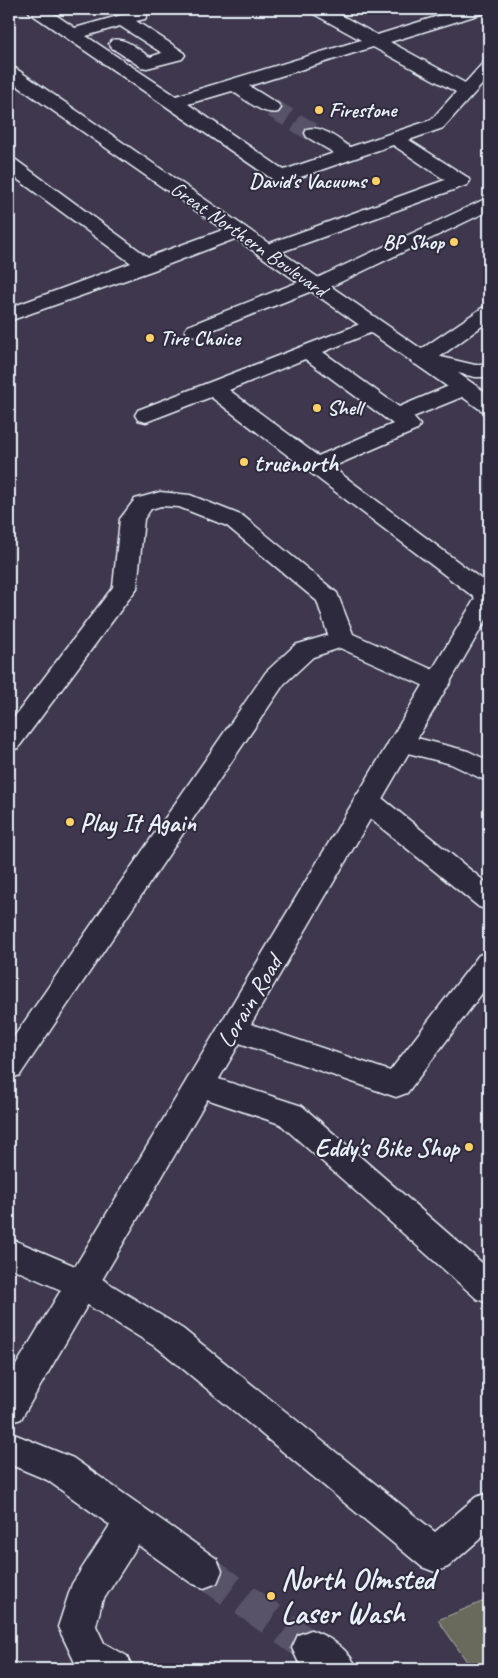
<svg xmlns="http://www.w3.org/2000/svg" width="498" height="1678" font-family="Caveat,sans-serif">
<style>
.green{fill:#696b5c;stroke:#a8aeaa}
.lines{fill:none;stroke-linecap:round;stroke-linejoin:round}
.minor-tunnel-far1{stroke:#585367;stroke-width:19;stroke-dasharray:19 9;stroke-linecap:butt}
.minor-tunnel{stroke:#585367;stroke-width:33;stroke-dasharray:33 17;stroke-linecap:butt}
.minor-casing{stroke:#e8f1f8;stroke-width:3}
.major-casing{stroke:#e8f1f8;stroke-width:3}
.minor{fill:#2f2a3d;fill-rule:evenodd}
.major{fill:#2f2a3d;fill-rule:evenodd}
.poi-dot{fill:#ffd166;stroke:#2f2a3d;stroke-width:2}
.labels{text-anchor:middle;stroke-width:4;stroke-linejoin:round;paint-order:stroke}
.far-poi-label{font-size:21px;font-weight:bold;fill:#e8f1f8;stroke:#2f2a3d;text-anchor:start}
.far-street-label{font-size:21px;fill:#e8f1f8;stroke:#2f2a3d}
.poi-label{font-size:25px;font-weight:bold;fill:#e8f1f8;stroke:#2f2a3d;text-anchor:start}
.street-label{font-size:25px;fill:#e8f1f8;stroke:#2f2a3d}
.near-poi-label{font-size:30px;font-weight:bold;fill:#e8f1f8;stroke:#2f2a3d;text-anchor:start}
</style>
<rect width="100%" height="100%" fill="#3e374d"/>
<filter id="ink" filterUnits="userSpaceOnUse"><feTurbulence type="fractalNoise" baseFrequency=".02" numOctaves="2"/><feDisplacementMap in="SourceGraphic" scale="10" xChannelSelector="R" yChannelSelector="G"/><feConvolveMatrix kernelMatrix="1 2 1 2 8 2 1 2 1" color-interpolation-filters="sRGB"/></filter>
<g filter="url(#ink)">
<polygon class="green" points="489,1599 489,1669 472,1669 438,1620"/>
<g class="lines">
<polyline class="minor-tunnel-far1" points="272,108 314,133"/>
<polyline class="minor-tunnel" points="204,1571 311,1648"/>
<g class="minor-casing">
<g id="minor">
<path d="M28 9H47L75 28 139 10 145 11 147 15 145 19 136 21 182 51 185 55 182 59 147 68 141 67 112 48 109 44 112 40C126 37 138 50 150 57L162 53 120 26 86 36 176 96 361 40 312 13 310 9H330L377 35 461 9H486L484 13 390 42 465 83 483 63 489 62V77L443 128 409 140 467 177 470 181 467 185 273 255 266 257 259 255 256 251 259 247 445 180 393 145 289 181 282 183 275 181 30 13ZM373 47 456 92 431 120 350 147C338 140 323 125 307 129L305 133 307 137 334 153 284 170 188 104 232 91C245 99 263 116 278 112L281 108 278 104 249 86Z"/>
<polygon points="9,158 16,160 148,257 231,227 238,225 245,227 248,231 245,235 154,270 9,321 9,308 131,263 9,173"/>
<polygon points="485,199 489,200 489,213 486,212 324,290 317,292 312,291 202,334 195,336 188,334 185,330 188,326 306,279 317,278"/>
<polygon points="489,306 489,321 430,364 422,365 414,364 411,359 414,354 482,308"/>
<path d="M373 319 380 321 383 325 380 329 323 352 399 407 456 383 464 381 472 383 475 388 472 393 413 417 420 425 417 430 332 467 489 585V603L479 601 211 397 146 422 138 420 135 415 138 410ZM305 359 389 421 393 424 318 456 229 390Z"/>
<polygon points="160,492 190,495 243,516 337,593 353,634 447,676 451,682 447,688 438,690 429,688 340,648 313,657 284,684 20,1075 9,1079 9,1044 266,672 295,645 328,635 317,601 227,526 179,507 161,506 151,509 144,519 137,588 18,748 9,751 9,724 113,587 120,519 135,499"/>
<polygon points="401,734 468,751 489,761 489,781 480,778 451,764 392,749 388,743 392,737"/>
<polygon points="367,792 377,794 489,885 489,910 479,907 357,808 353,801 357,794"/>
<polygon points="489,952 489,984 407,1093 396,1097 222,1037 218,1029 222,1021 233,1018 390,1071 479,955"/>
<polygon points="200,1073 302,1106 489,1269 489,1303 477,1299 280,1124 189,1093 185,1085 189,1077"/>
<polygon points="9,1238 94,1274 183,1329 435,1532 476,1497 489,1493 489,1531 448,1567 435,1572 422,1567 159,1349 70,1294 9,1267"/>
<polygon points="9,1432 73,1458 217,1559 222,1571 217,1583 204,1588 191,1583 138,1545 102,1602 96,1626 104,1643 127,1656 133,1669 78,1669 58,1627 72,1584 110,1525 47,1480 9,1464"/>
<path d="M311 1630C330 1637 350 1650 357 1669H308L298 1661 292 1648 298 1635Z"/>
</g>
</g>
<g class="major-casing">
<g id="major">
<polygon points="9,67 15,68 433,357 437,356 475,365 489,365 489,377 475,377 458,373 489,395 489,412 481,410 9,80"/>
<polygon points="489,588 489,615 21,1419 9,1423 9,1377 477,595 480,590"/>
</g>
</g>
<use href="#minor" class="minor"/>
<use href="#major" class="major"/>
</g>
</g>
<g class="poi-dot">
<circle cx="319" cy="110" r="5"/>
<circle cx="376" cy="181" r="5"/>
<circle cx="454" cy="242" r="5"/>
<circle cx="150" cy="338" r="5"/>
<circle cx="317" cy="408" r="5"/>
<circle cx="244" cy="462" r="5"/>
<circle cx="70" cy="822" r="5"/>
<circle cx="469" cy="1147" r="5"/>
<circle cx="271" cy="1596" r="5"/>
</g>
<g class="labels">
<g class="far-poi-label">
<text x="329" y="117">Firestone</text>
<text x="366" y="188" text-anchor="end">David's Vacuums</text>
<text x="444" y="249" text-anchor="end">BP Shop</text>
<text x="160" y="345">Tire Choice</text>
<text x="327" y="415">Shell</text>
</g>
<g class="far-street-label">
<text transform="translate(249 239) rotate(35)" y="7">Great Northern Boulevard</text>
</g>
<g class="poi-label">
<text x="254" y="471">truenorth</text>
<text x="80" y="831">Play It Again</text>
<text x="459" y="1156" text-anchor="end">Eddy's Bike Shop</text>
</g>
<g class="street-label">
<text transform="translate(249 1001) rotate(-59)" y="9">Lorain Road</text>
</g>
<g class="near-poi-label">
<text x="281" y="1589">North Olmsted<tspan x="281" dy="34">Laser Wash</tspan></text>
</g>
</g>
<rect width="498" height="1678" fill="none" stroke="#2f2a3d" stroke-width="30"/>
<rect x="15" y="15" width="468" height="1648" fill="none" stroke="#e8f1f8" stroke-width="2" filter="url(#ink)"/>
</svg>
